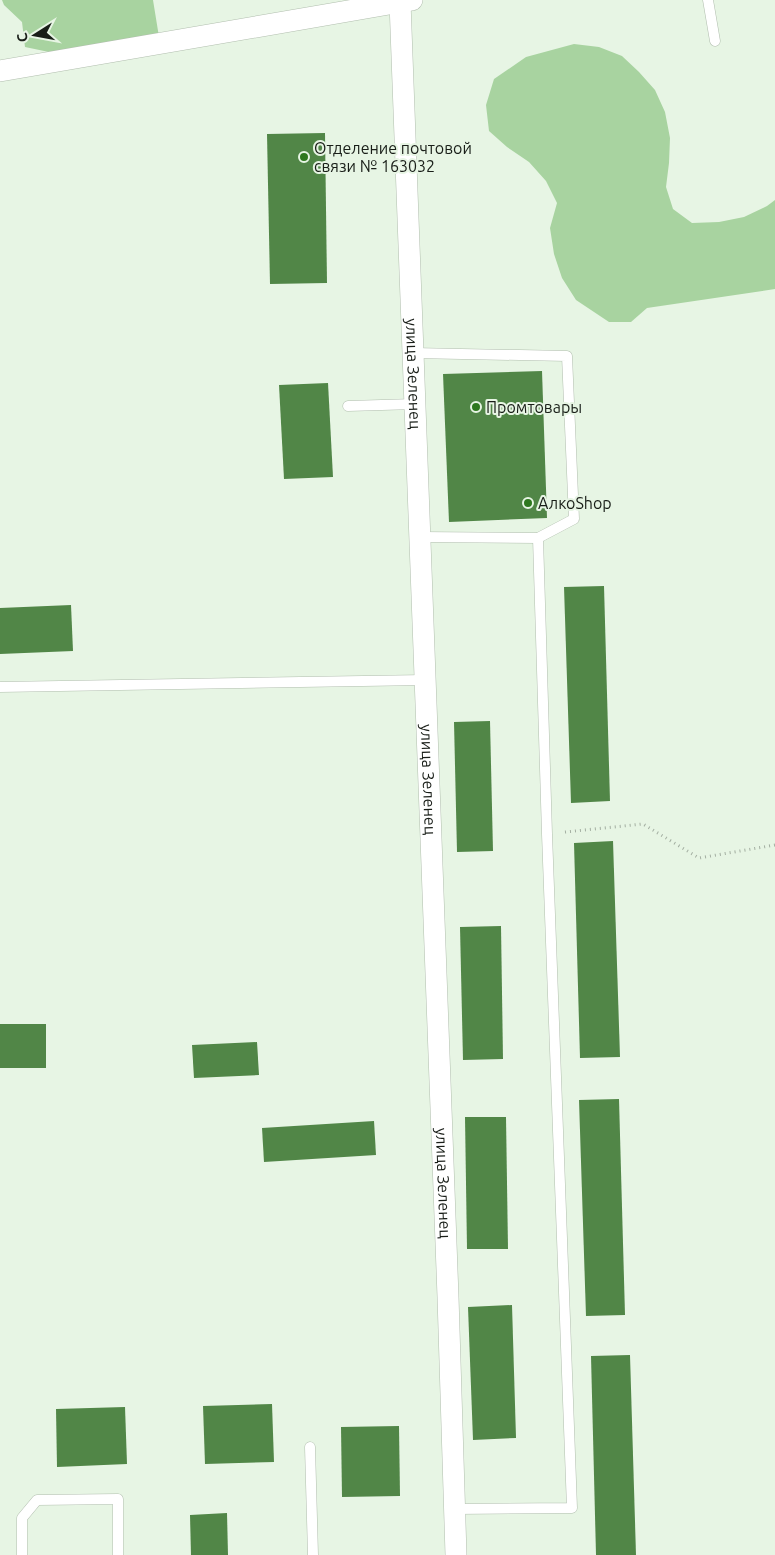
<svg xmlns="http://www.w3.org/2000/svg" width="775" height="1555" font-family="Ubuntu,sans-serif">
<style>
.green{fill:#a8d3a0}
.building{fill:#518647}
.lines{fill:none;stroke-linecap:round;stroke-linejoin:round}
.lane-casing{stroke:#b1beae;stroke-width:11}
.street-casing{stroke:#b1beae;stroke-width:22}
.path{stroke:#a3aea1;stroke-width:3;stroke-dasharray:1 4;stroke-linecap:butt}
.lane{stroke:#fff;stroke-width:10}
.street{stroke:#fff;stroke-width:21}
.poi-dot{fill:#2e781e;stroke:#e7f5e4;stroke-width:2}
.labels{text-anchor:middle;stroke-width:4;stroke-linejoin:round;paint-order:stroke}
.poi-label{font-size:16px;fill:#191e18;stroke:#e7f5e4;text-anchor:start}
.street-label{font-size:16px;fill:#191e18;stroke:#e7f5e4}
</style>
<rect width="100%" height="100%" fill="#e7f5e4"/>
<g class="green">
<polygon points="2,0 153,0 159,37 49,52 25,47 22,22 4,5"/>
<polygon points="574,44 599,47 622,56 639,72 655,90 665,112 670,138 669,163 666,187 673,209 692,223 719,222 744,217 767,206 775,200 775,289 647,308 631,322 609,322 576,300 562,278 554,254 550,228 557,203 546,181 529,162 507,147 489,131 486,105 494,79 526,57"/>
</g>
<g class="building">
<polygon points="325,133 327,283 270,284 267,134"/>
<polygon points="542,371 547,518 449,522 443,374"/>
<polygon points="328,383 333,477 284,479 279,385"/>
<polygon points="604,586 610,801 571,803 564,587"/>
<polygon points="71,605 73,651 0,654 0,608"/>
<polygon points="490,721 493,851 457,852 454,722"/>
<polygon points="613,841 620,1057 580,1058 574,843"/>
<polygon points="501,926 503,1059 463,1060 460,927"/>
<rect x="0" y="1024" width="46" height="44"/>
<polygon points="257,1042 259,1075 194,1078 192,1045"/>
<polygon points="619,1099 625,1315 586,1316 579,1100"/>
<polygon points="465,1117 506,1117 508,1249 467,1249"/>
<polygon points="374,1121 376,1155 264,1162 262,1128"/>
<polygon points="512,1305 516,1438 473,1440 468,1307"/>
<polygon points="630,1355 636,1555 596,1555 591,1356"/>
<polygon points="272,1404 274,1462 205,1464 203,1406"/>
<polygon points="125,1407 127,1464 57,1467 56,1409"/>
<polygon points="399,1426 400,1496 342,1497 341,1427"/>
<polygon points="227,1513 228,1555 191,1555 190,1515"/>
</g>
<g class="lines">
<g class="lane-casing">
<g id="lane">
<polyline points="708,0 715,41"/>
<polyline points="413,353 567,356 574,519 538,538 420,537"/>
<polyline points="348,406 415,404"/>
<polyline points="0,687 425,680"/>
<polyline points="310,1447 313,1555"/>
<polyline points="454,1509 572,1508 547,834 538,538"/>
<polyline points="22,1555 22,1518 37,1500 118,1499 118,1555"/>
</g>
</g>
<g class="street-casing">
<g id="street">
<path id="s1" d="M400 2 448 1297 456 1555"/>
<polyline points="0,71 412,0"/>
</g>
</g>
<polyline class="path" points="565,832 643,824 699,858 775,845"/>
<use href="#lane" class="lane"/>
<use href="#street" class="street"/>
</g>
<g class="poi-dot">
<circle cx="304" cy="157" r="5"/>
<circle cx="476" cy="407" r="5"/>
<circle cx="528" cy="503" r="5"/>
</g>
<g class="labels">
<g class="poi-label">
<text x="314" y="154">Отделение почтовой<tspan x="314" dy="18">связи № 163032</tspan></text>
<text x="486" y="413">Промтовары</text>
<text x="538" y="509">АлкоShop</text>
</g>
<g class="street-label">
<text dy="6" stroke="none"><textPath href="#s1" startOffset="372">улица Зеленец</textPath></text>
<text dy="6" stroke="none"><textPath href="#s1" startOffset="778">улица Зеленец</textPath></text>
<text dy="6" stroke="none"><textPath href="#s1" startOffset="1182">улица Зеленец</textPath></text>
</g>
</g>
<g transform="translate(35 35) rotate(259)" stroke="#e7f5e4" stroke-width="4" paint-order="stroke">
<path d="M0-4L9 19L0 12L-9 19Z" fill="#191e18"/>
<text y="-8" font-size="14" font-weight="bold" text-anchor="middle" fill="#191e18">С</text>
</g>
</svg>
